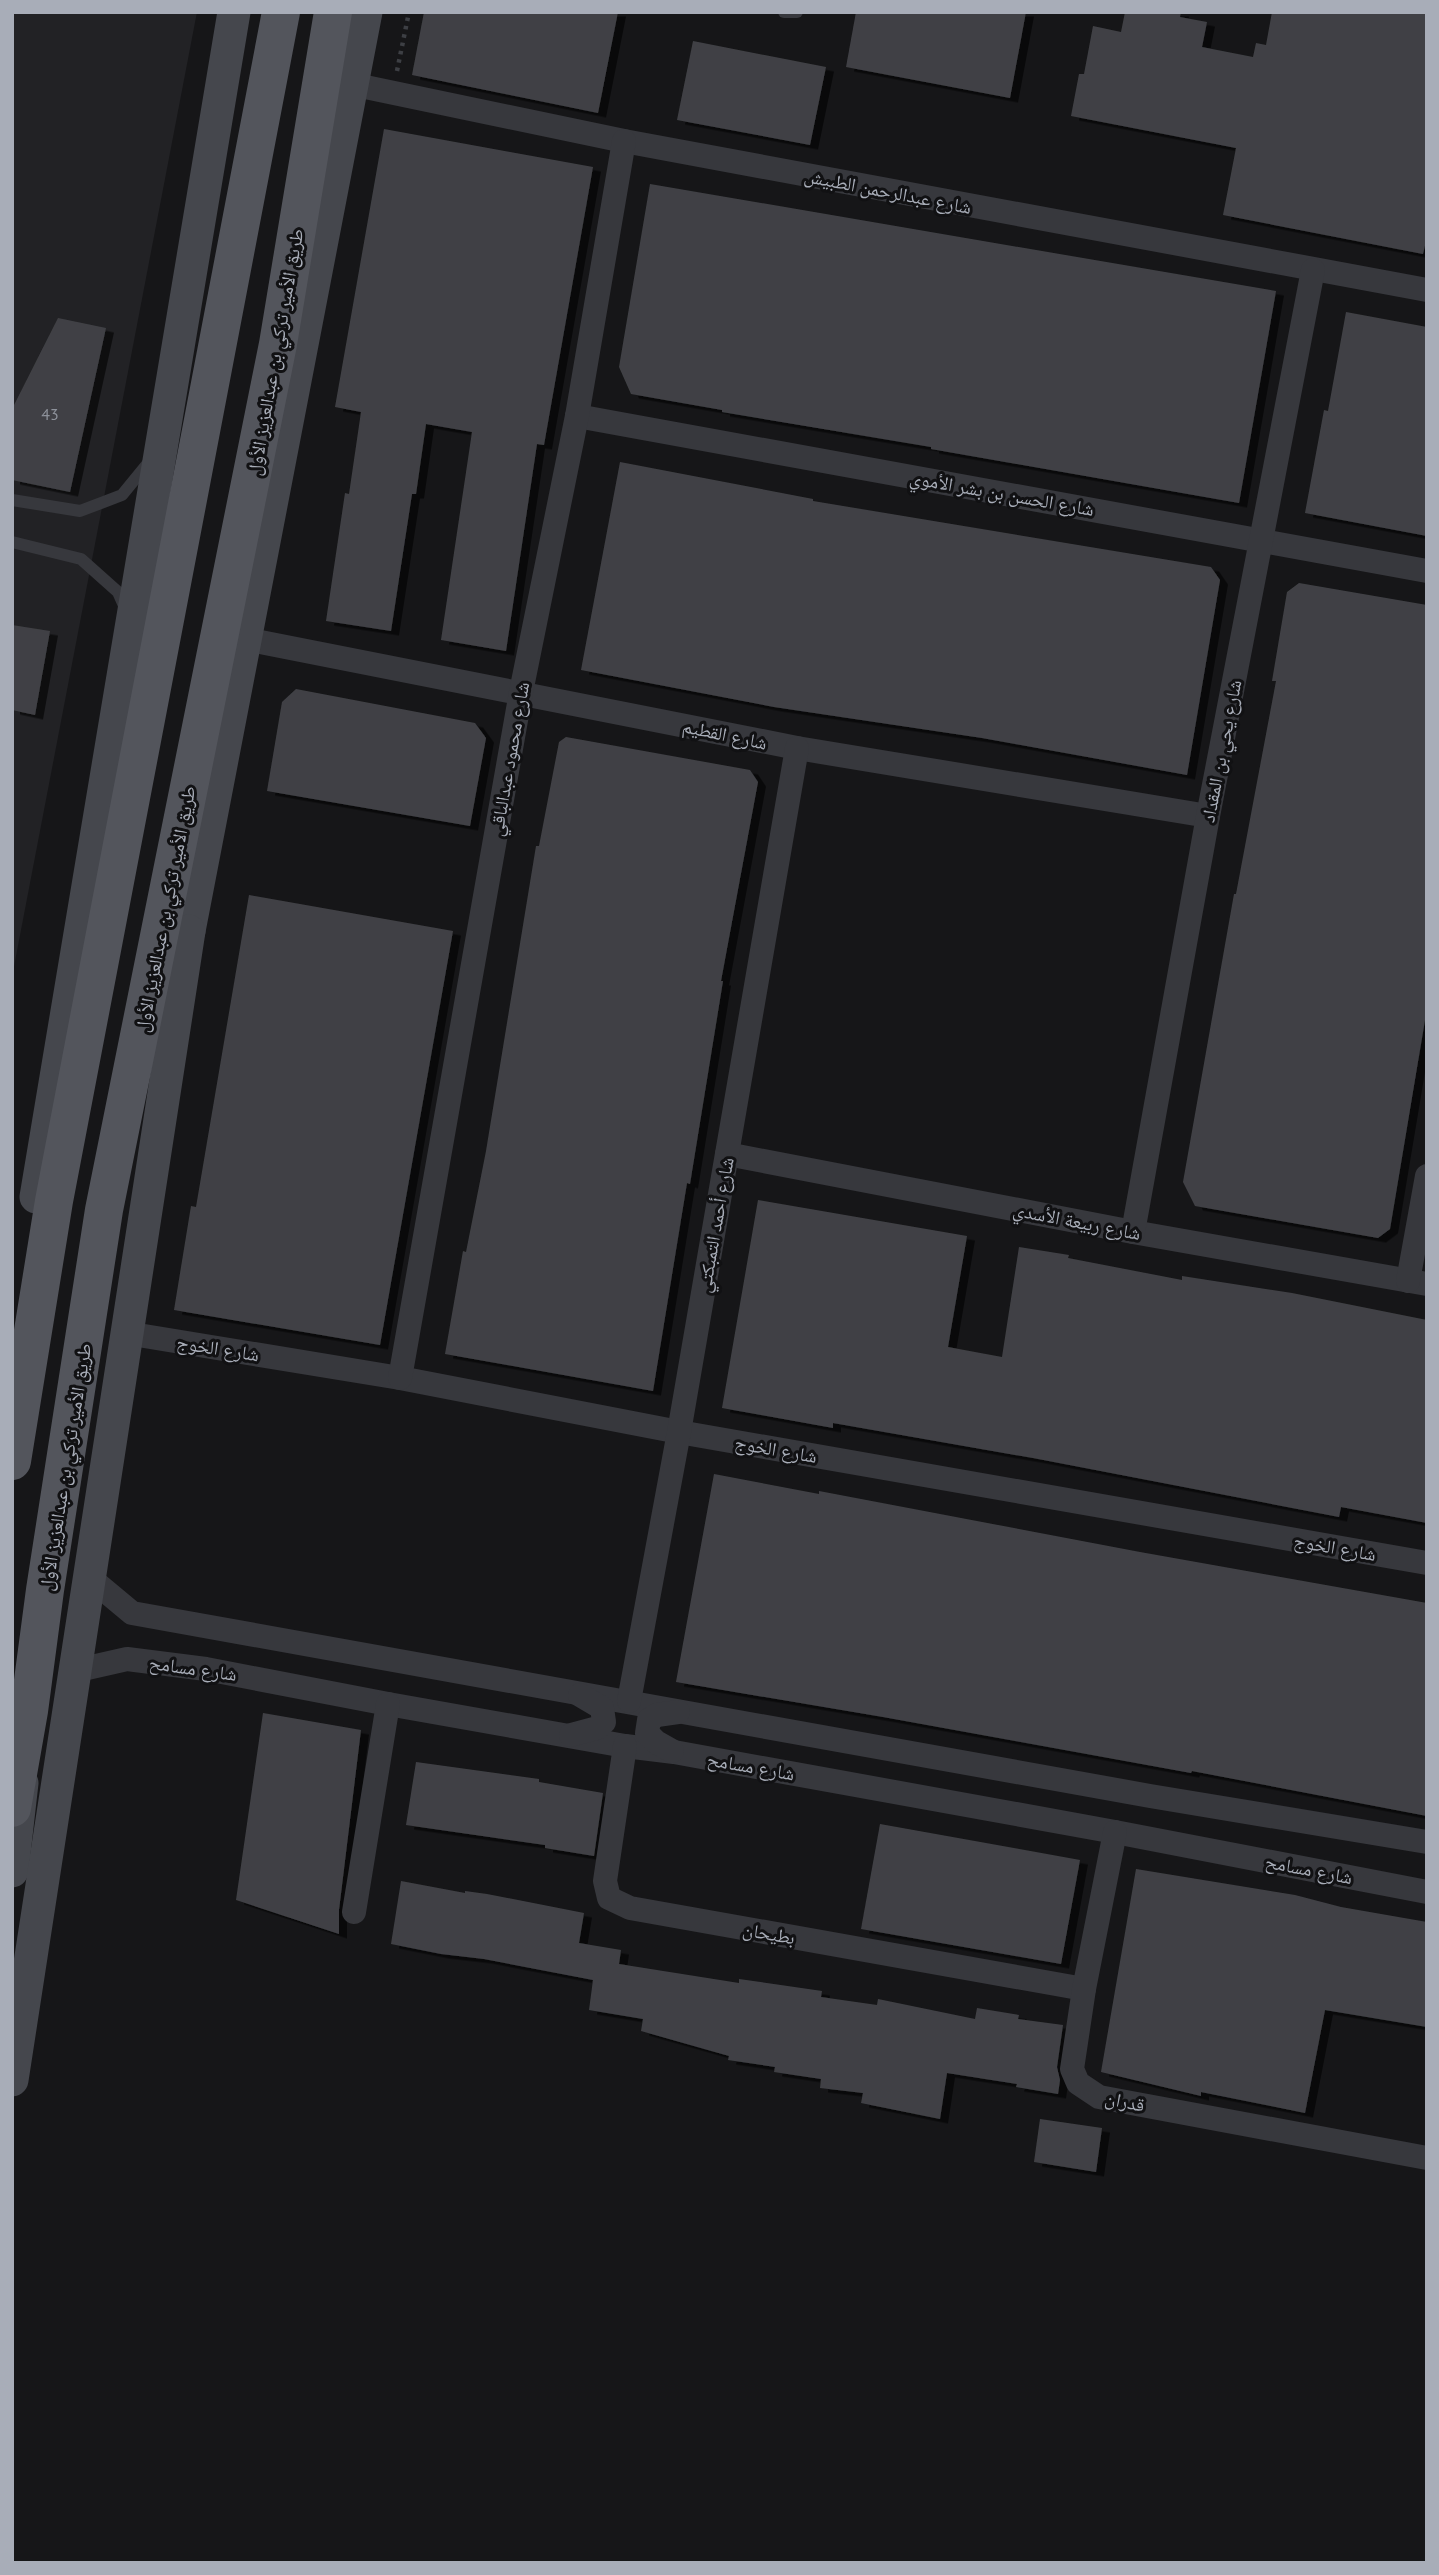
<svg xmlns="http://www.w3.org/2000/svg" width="1439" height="2575" font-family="'PT Sans','Noto Naskh Arabic',sans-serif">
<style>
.built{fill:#222225}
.building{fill:#404145;filter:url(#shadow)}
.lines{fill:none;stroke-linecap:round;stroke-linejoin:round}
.path{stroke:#3d3f44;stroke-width:4.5;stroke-dasharray:3.5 5;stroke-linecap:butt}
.lane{stroke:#37383d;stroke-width:12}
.street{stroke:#37383d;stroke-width:24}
.secondary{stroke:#45474d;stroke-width:33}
.primary{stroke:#53555c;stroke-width:38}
.labels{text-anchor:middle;stroke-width:6;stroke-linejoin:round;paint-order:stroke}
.number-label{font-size:16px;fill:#8e929b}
.street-label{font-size:19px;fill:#a8adb8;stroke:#111113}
</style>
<defs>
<filter id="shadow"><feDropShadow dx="8" dy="4.5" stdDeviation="0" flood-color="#0009"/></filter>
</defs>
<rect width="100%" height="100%" fill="#161618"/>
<polygon class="built" points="12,12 197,12 12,977"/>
<g class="building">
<polygon points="424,12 618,12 598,113 412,75"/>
<polygon points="856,12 1026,12 1010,98 846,67"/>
<polygon points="1125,12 1181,12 1180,17 1207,22 1202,47 1253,57 1256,43 1266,45 1272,12 1427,12 1427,237 1423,254 1223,215 1236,148 1071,116 1079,74 1084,74 1093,26 1121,32"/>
<polygon points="693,41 826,67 810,145 677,120"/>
<polygon points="384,129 593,167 544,445 537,444 506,651 441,640 472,432 426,424 416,494 412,494 391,631 326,621 345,493 349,494 361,412 335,407"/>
<polygon points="650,184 1276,291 1239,503 931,449 931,447 722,412 722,410 631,394 619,367"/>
<polygon points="1346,312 1427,327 1427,536 1305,513 1324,410 1328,411"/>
<polygon points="58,318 106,328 70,492 12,480 12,409"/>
<polygon points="620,462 813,499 813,501 1211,567 1220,580 1187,775 982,738 774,707 581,670"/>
<polygon points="1299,583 1427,605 1427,1008 1390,1229 1378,1238 1195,1206 1183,1182 1234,894 1236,894 1276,681 1272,681 1287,592"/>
<polygon points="12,625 50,631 35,715 12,710"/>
<polygon points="296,689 475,723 486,738 470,826 267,791 282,702"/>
<polygon points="566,737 750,770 758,782 721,981 723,981 690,1184 687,1183 653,1391 445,1354 463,1251 466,1252 486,1151 536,846 539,846 559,742"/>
<polygon points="249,895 453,931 380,1345 174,1310 191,1206 196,1207"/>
<polygon points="758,1200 967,1236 948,1347 1002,1357 1019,1247 1069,1255 1068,1258 1182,1280 1182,1276 1292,1293 1427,1320 1427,1523 1341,1507 1339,1517 1033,1458 833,1423 833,1428 722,1408"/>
<polygon points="714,1474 819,1494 819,1491 1140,1552 1427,1603 1427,1816 1192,1771 1191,1773 883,1717 676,1682"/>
<polygon points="263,1713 361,1730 339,1910 339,1934 236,1900"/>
<polygon points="416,1762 539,1779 539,1782 603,1793 594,1856 545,1848 545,1845 406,1825"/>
<polygon points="880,1824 1080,1860 1061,1964 861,1929"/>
<polygon points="1136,1869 1295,1895 1341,1907 1427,1922 1427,2027 1325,2010 1305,2113 1201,2092 1201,2096 1101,2072"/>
<polygon points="401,1881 465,1893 465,1891 487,1894 584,1913 579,1943 621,1950 619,1964 739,1983 739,1979 822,1991 821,1997 877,2005 878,1999 975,2019 977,2008 1019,2015 1018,2019 1063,2025 1057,2067 1060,2080 1058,2094 1016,2087 1017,2084 947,2073 940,2119 861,2103 863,2093 820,2088 821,2079 774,2072 775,2067 728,2060 729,2056 641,2031 643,2019 589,2010 593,1980 484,1959 441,1954 391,1944"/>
<polygon points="1040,2119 1102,2128 1096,2172 1034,2162"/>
</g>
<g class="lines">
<polyline class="path" points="397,71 409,12"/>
<g class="lane">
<polyline points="784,12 797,12"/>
<polyline points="12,500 80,511 122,495 149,462"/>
<polyline points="12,542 81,559 118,592 126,610"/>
</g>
<g class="street">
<polyline points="351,84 624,141 1427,290"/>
<polyline points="577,416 1427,571"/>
<polyline points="245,639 797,748 1208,816"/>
<polyline points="727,1154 1133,1232 1427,1284"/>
<polyline points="1133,1232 1208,816 1313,270"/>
<polyline points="1408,1281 1427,1176"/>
<polyline points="126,1333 400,1378 679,1432 1427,1563"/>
<polyline points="400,1378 521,692 577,416 624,141"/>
<polyline points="90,1578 132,1613 1150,1796 1427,1842"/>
<polyline points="74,1671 127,1659 206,1669 388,1704 625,1746 674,1752 1115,1832 1427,1892"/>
<polyline points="629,1701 679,1432 797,748"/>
<polyline points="571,1735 597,1728 604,1722 602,1708 580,1695"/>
<polyline points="625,1746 605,1881 609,1898 630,1908 1084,1989"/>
<polyline points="672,1751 656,1742 647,1733 649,1720 657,1715 678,1712"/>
<polyline points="1115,1832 1084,1989 1072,2069 1078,2083 1099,2097 1427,2158"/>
<polyline points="354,1912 388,1704"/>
</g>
<g class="secondary">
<polyline points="176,950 189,931 366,12"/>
<polyline points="36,1197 234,12"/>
<polyline points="12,1871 22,1783"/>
<polyline points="12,2080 189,931"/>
</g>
<g class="primary">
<polyline points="12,1461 54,1201 281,12"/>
<polyline points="12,1808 29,1711 45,1590 104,1210 278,344 333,12"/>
</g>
</g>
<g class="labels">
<g class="number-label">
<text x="50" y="420">43</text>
</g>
<g class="street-label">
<text transform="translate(888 191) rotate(11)" y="7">شارع عبدالرحمن الطبيش</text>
<text transform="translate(275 352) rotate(-80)" y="7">طريق الأمير تركي بن عبدالعزيز الأول</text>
<text transform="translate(1002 493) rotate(10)" y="7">شارع الحسن بن بشر الأموي</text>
<text transform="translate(725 734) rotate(12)" y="7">شارع القطيم</text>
<text transform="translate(1221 751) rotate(-79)" y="7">شارع يحي بن المقداد</text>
<text transform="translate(509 759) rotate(-80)" y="7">شارع محمود عبدالباقي</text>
<text transform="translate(165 909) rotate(-79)" y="7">طريق الأمير تركي بن عبدالعزيز الأول</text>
<text transform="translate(1077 1221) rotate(11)" y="7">شارع ربيعة الأسدي</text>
<text transform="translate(715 1225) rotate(-80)" y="7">شارع أحمد التمبكتي</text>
<text transform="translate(218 1348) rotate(9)" y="7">شارع الخوج</text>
<text transform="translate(776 1449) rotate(10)" y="7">شارع الخوج</text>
<text transform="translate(65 1467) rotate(-81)" y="7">طريق الأمير تركي بن عبدالعزيز الأول</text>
<text transform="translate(1335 1547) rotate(10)" y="7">شارع الخوج</text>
<text transform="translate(193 1668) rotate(8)" y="7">شارع مسامح</text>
<text transform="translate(751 1766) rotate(10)" y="7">شارع مسامح</text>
<text transform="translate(1309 1869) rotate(11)" y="7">شارع مسامح</text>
<text transform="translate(769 1933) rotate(10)" y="7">بطيحان</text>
<text transform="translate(1125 2101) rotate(12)" y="7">قدران</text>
</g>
</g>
<rect width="1439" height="2575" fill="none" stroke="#a8adb8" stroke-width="28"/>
</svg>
